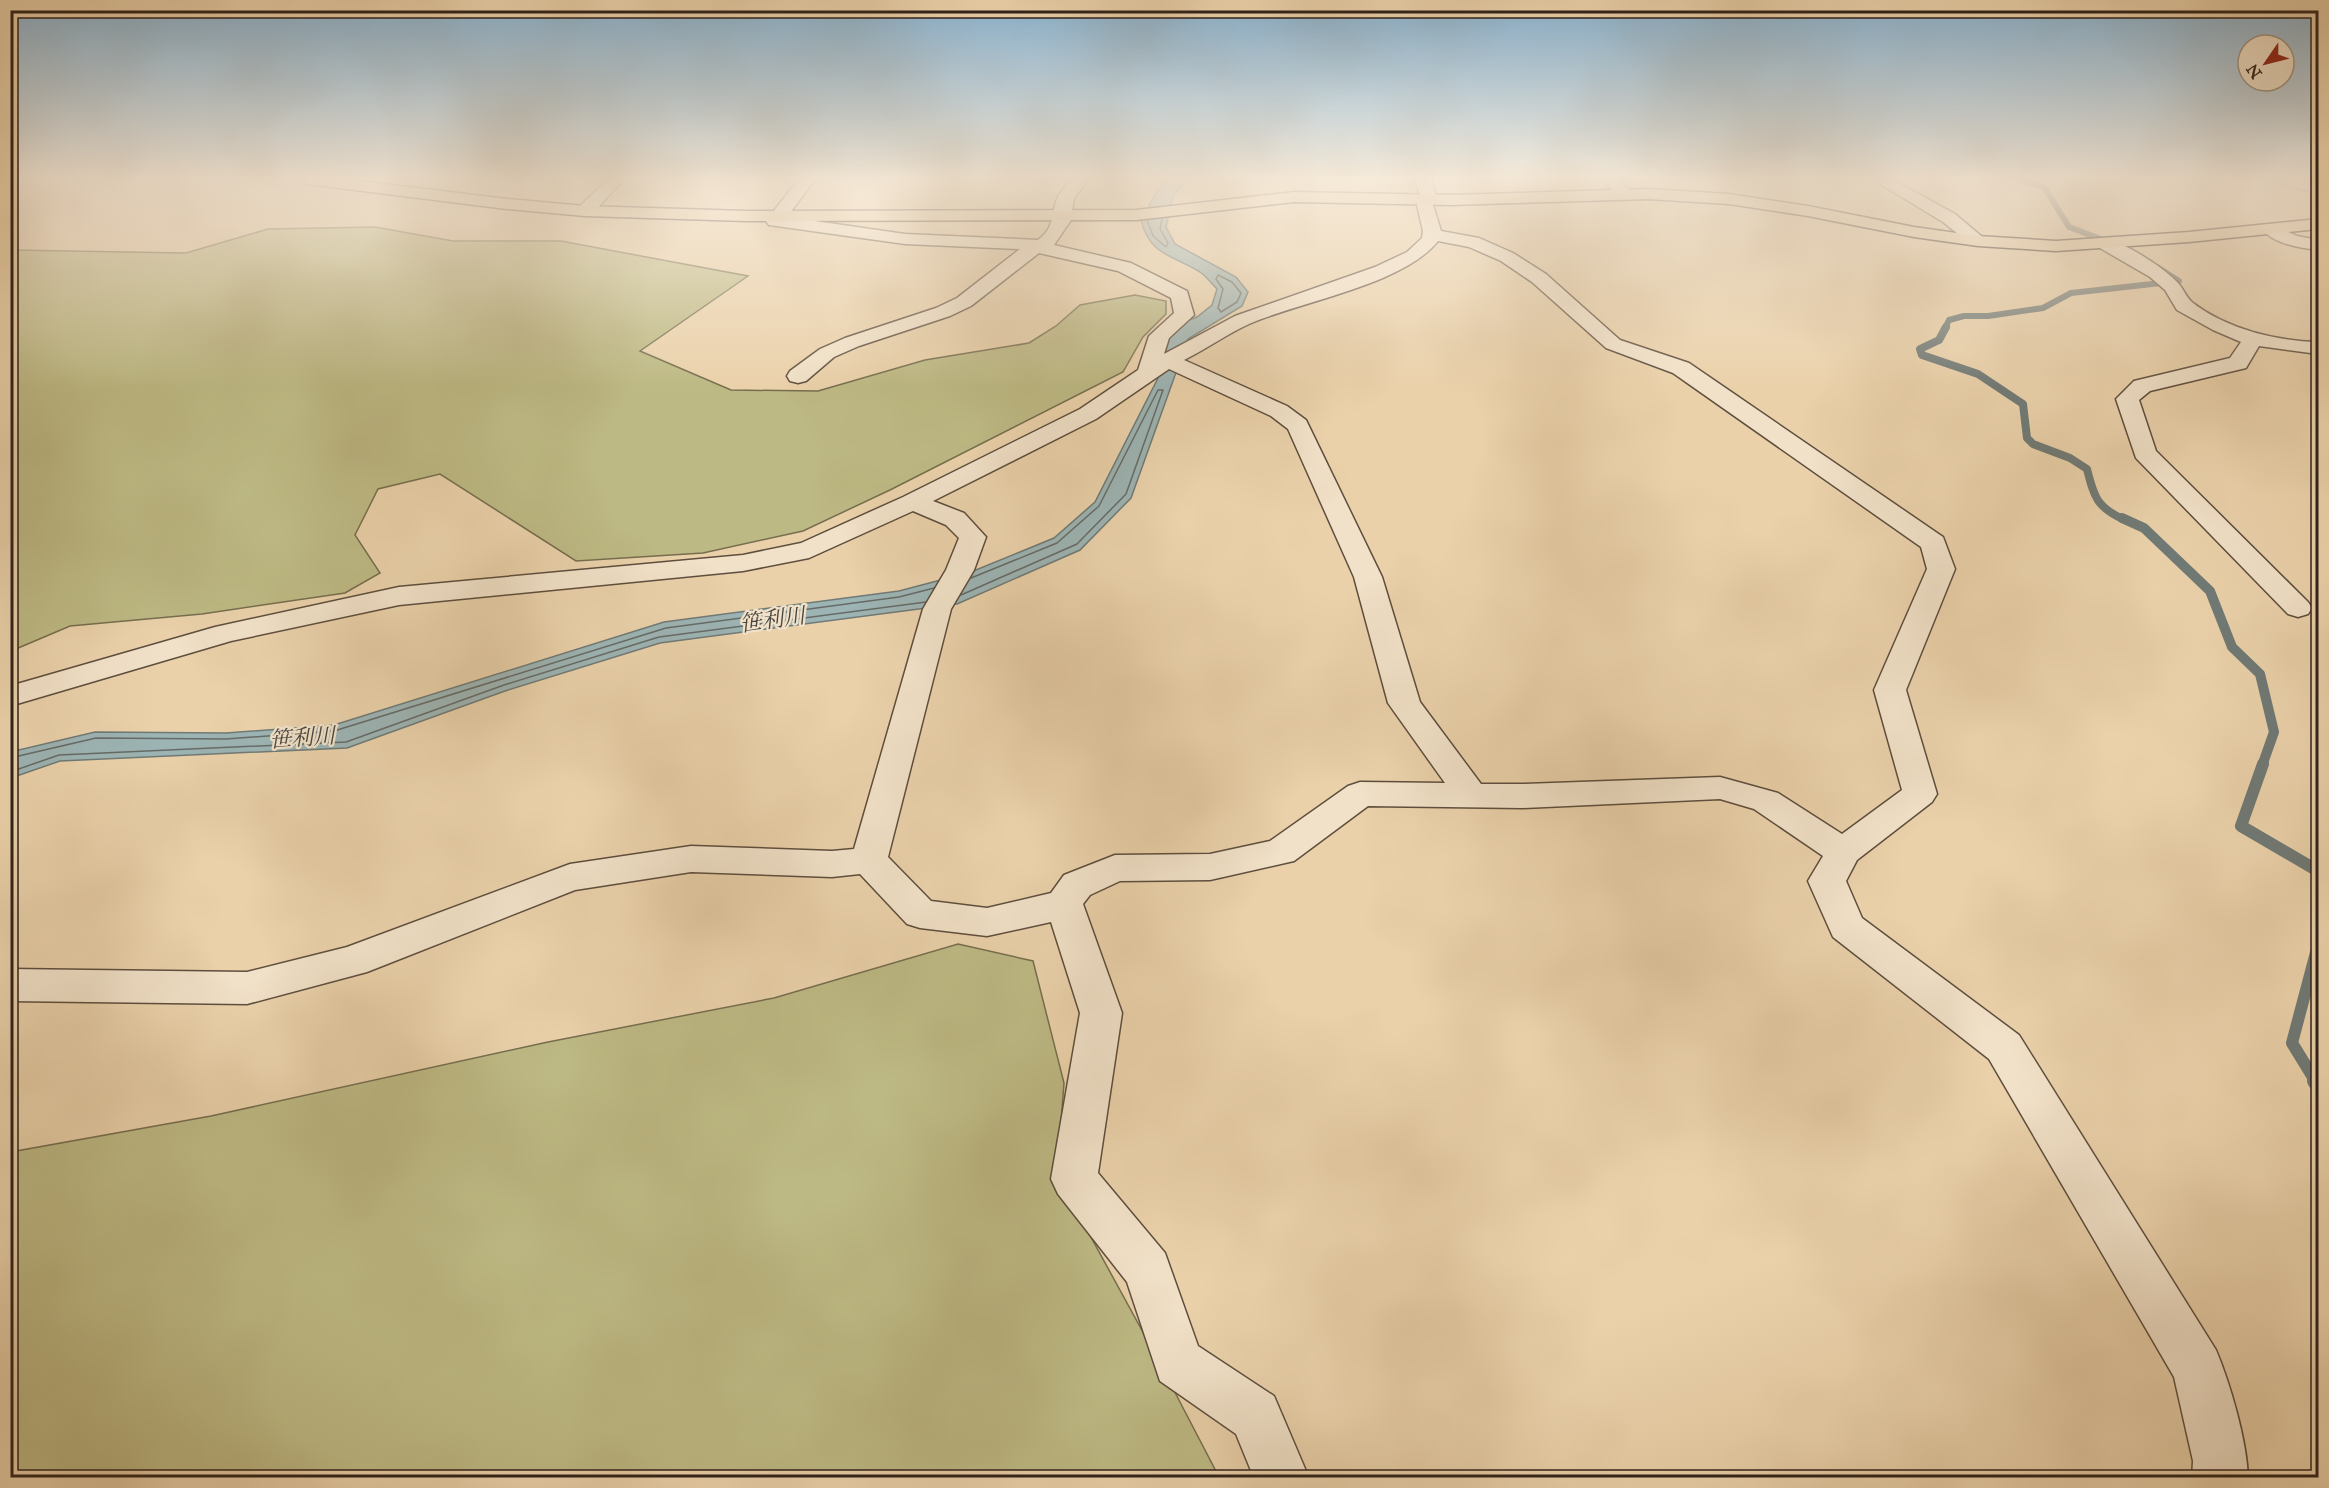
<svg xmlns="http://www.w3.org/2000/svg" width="2329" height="1488" font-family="'IM FELL Great Primer','Noto Serif JP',serif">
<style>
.green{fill:#bdb984;stroke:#766e4f;stroke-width:1.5}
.water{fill:#9cb4b4;stroke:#707a76;stroke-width:1.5}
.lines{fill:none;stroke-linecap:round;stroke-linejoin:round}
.shore{stroke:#666b67;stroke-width:1.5}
.stream-far4{stroke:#707a76;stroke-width:6}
.stream-far3{stroke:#707a76;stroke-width:8}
.stream-far2{stroke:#707a76;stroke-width:10}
.stream-far1{stroke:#707a76;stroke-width:12}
.stream{stroke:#707a76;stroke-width:16}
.minor-casing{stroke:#5e4e3e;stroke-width:3}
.major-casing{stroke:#2f221a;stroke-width:3}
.path{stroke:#2f221a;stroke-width:2;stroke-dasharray:1 1.5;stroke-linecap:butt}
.minor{fill:#f1e1c8;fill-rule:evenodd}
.major{fill:#ead1aa;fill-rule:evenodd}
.labels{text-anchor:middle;stroke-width:4.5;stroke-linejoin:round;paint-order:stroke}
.water-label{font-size:22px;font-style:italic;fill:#4a4640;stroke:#f1e1c8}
</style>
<rect width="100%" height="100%" fill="#ead1aa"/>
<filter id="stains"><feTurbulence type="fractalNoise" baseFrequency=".00333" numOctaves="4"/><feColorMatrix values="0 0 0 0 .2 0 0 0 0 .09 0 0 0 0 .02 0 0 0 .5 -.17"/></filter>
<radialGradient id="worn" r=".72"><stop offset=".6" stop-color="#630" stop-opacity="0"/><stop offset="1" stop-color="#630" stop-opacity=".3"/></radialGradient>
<g class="green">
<polygon points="375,227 453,241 561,241 748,276 640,351 731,390 818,391 925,360 1029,343 1056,326 1080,305 1135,295 1166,301 1166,314 1143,337 1123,372 890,490 803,531 703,553 576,561 440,474 378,489 355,535 380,573 345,593 202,614 70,626 11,651 11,250 186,253 268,229"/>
<polygon points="958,944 1033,961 1064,1083 1057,1175 1156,1356 1219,1477 11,1478 11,1152 211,1116 548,1042 774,998"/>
</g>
<path class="water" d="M1164 179H1187L1173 196 1166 227 1175 244 1236 277 1248 292 1242 306 1188 339 1131 498 1080 550 957 604 660 643 505 691 347 748 60 761 11 778 10 752 95 732 226 733 334 725 664 622 899 591 971 572 1054 538 1095 502 1158 378 1169 331 1176 325 1197 317 1212 305 1217 289C1212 284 1206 276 1200 272 1173 255 1150 256 1141 220Z"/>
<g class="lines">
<g class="shore">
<polyline points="1147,220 1153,236 1166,247 1168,243 1160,229 1162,219"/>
<polygon points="1218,275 1232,282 1241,293 1237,302 1221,312 1218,308 1223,289 1216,279"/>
<polyline points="961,595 1077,544 1126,494 1163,390 1158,390 1099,506 1057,543 971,578"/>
<polyline points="10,758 96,738 226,739 334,731 666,628 899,597 934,588"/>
<polyline points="10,772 59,755 346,742 504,685 659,637 926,602"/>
</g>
<g class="stream-far4">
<polyline points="2015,179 2044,187 2069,227 2111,243"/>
<polyline points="1945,328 1949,320 1964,316 1988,316 2043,308 2071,293 2179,281 2157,267"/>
</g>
<path class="stream-far3" d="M1946 327 1939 340 1920 349 1922 355 1978 374 2023 404 2027 438 2033 444 2070 458 2087 469C2094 497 2097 508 2125 520"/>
<polyline class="stream-far2" points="2122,518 2144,528 2210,591 2232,647 2260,674 2274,732 2262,766"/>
<g class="stream-far1">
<polyline points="2263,764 2241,826 2318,871"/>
<polyline points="2316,1082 2292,1043 2318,945"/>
</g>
<polyline class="stream" points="2315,1081 2318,1085"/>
<g class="minor-casing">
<g id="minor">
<polygon points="608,179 624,179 591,215 579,215 577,211 579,207"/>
<path d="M799 179H815L787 217 905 234 1038 240C1057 226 1050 211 1059 195 1063 189 1068 186 1069 179H1085L1084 185 1074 198 1071 220 1054 245 1131 263 1187 291 1194 315 1169 338 1164 354 1235 316 1375 267 1407 252 1422 238 1423 231 1417 205 1420 196 1415 179H1431L1436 196 1433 205 1441 231 1479 238 1513 253 1546 274 1620 340 1689 363 1943 537 1955 569 1906 690 1937 794 1932 802 1857 860 1846 881 1862 918 2019 1035 2216 1350C2230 1383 2247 1441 2248 1478H2192L2193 1461 2174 1377 1989 1059 1833 937 1808 881 1823 856 1754 809 1720 799 1523 808 1368 806 1294 861 1210 880 1120 881 1090 895 1083 904 1122 1013 1098 1173 1165 1253 1198 1346 1274 1396 1309 1478H1254L1236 1434 1160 1381 1127 1282 1058 1194 1051 1179 1080 1013 1051 922 987 936 920 928 907 924 860 874 832 877 691 872 575 890 367 972 247 1004 10 1001V969L247 972 347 947 570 864 691 846 832 851 854 849 923 609 946 570 959 538 946 525 913 511 809 558 743 571 399 605 231 641 10 706V686L215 627 399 587 743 555 801 543 903 497 1080 409 1138 370 1149 336 1174 313 1171 298 1118 271 1039 253 971 306 950 316 859 346 834 357 806 381 798 383 790 381 787 376 790 371 820 349 845 338 936 308 957 298 1020 249 905 244 769 225 762 216 764 212H773ZM1438 241 1469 247 1501 261 1532 282 1606 348 1673 373 1921 547 1927 569 1874 690 1902 790 1842 834 1778 793 1720 777 1523 784H1481L1420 702 1382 577 1306 420 1287 406 1184 360C1206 349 1227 334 1249 324 1301 301 1403 285 1438 241ZM1169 369 1271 416 1288 429 1354 577 1388 703 1445 783 1360 782 1348 786 1270 841 1210 854 1115 855 1064 875 1051 893 987 908 931 901 888 857 951 609 974 570 986 537 964 513 933 501 1096 419Z"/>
<polygon points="1601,179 1618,179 1635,195 1633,198 1621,198"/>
<polygon points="1872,179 1891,179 1955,214 1987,241 1984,245 1972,245 1943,222"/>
<path d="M2271 224 2297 236 2318 240V250C2300 248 2274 244 2262 229L2265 225Z"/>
<path d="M2106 239C2127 244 2161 266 2176 281 2183 287 2186 298 2193 303 2227 329 2276 341 2318 342V354L2259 346 2246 368 2150 391 2139 400 2156 451 2308 602 2312 608 2308 614 2298 617 2288 614 2136 458 2116 399 2134 381 2230 358 2241 342 2213 330 2177 310 2165 290 2150 277 2100 248 2097 244 2100 240Z"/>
</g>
</g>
<g class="major-casing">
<polygon id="major" points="299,179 342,179 507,199 585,206 746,211 1136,210 1294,192 1450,195 1648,189 1729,194 1808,206 1914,227 1978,236 2056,241 2189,232 2318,219 2318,229 2189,242 2056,251 1978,246 1914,237 1808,216 1729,204 1648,199 1450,205 1294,202 1136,220 746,221 585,216 507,209 307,184"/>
</g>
<polyline class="path" points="2255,179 2318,194"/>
<use href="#minor" class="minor"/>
<use href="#major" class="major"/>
</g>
<linearGradient id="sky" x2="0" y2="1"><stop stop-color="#89b4d3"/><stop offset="0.46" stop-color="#f6ead9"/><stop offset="1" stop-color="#f6ead9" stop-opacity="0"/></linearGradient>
<rect width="2329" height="387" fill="url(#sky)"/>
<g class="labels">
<g class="water-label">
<text transform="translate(772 619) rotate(-8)" y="8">笹利川</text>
<text transform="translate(302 737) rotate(-4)" y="8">笹利川</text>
</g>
</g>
<rect width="2329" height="1488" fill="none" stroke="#ead1aa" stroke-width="36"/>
<rect x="12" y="12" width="2305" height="1464" fill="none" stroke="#2f221a" stroke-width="3"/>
<rect x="18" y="18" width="2293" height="1452" fill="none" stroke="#2f221a" stroke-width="1.5"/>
<g transform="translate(2266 63) rotate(235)"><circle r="28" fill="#f1e1c8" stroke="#a39582" stroke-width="1.5"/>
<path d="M0-4.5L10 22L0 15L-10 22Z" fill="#8f2418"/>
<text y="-9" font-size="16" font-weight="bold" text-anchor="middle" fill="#2f221a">N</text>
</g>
<rect width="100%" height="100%" filter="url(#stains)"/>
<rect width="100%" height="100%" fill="url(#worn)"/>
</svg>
